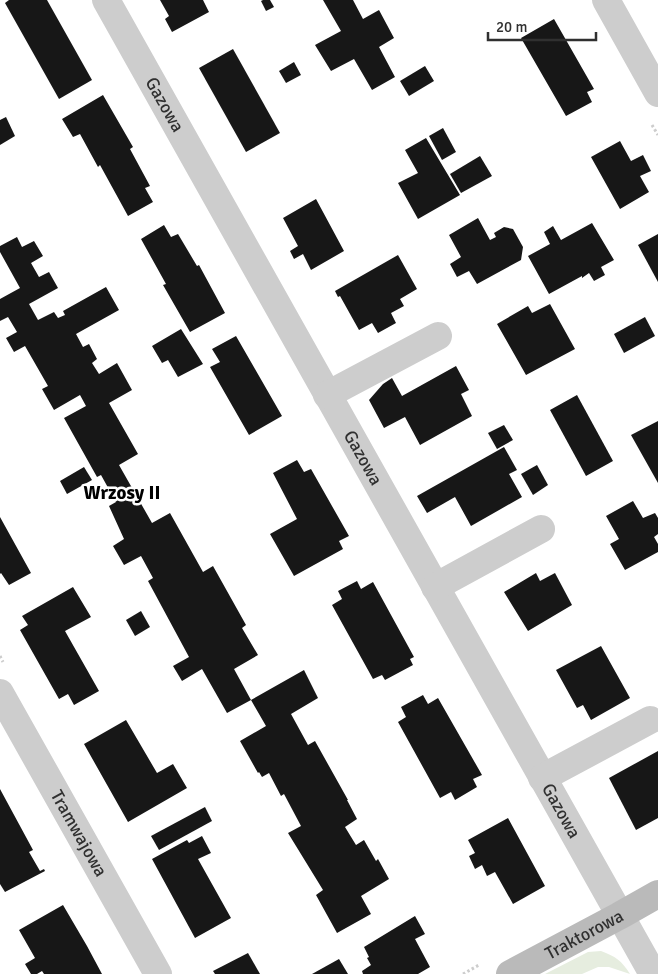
<svg xmlns="http://www.w3.org/2000/svg" width="658" height="974" font-family="Signika,sans-serif">
<style>
.green{fill:#e6eddf}
.building{fill:#171717}
.lines{fill:none;stroke-linecap:round;stroke-linejoin:round}
.path{stroke:#cdcdcd;stroke-width:3;stroke-dasharray:2.5 2.5;stroke-linecap:butt}
.street{stroke:#cdcdcd;stroke-width:28}
.secondary{stroke:#bababa;stroke-width:28}
.labels{text-anchor:middle;stroke-width:5;stroke-linejoin:round;paint-order:stroke}
.street-label{font-size:18px;fill:#303030;stroke:#fff}
.neighbourhood-label{font-size:19px;font-weight:bold;fill:#000;stroke:#fff}
</style>
<rect width="100%" height="100%" fill="#fff"/>
<path class="green" d="M601 951C615 956 622 961 630 974L609 967H598L582 974H545L588 952Z"/>
<g class="building">
<polygon points="9,0 47,0 92,80 59,99 5,3"/>
<polygon points="160,0 203,0 209,12 172,32 165,19 169,16"/>
<polygon points="263,0 270,0 274,7 266,11 261,1"/>
<polygon points="323,0 353,0 363,19 379,10 394,38 379,47 395,77 372,90 354,59 331,71 315,45 341,31"/>
<polygon points="554,19 594,89 587,92 592,102 566,116 521,38"/>
<polygon points="233,49 280,133 246,152 199,68"/>
<polygon points="294,62 301,75 286,83 279,71"/>
<polygon points="425,66 434,81 409,96 400,81"/>
<polygon points="103,95 133,147 130,149 150,186 145,188 153,202 128,216 100,165 98,167 80,134 73,137 62,119"/>
<polygon points="6,117 15,136 0,145 0,120"/>
<polygon points="443,128 456,152 442,160 429,136"/>
<polygon points="426,138 460,195 418,219 398,183 418,173 405,150"/>
<polygon points="620,141 631,161 643,155 651,171 640,176 649,192 620,209 591,157"/>
<polygon points="480,156 492,176 461,193 450,174"/>
<polygon points="316,199 344,251 311,270 303,254 294,259 290,251 298,246 283,218"/>
<polygon points="478,218 490,240 496,237 494,233 504,227 513,229 523,247 521,260 477,284 469,271 457,277 450,264 461,257 449,235"/>
<polygon points="592,223 614,260 601,267 605,275 594,281 589,273 582,278 582,276 549,294 528,256 550,244 544,232 553,226 561,240"/>
<polygon points="164,225 171,237 178,234 197,266 199,265 225,313 190,332 163,285 166,284 141,239"/>
<polygon points="658,234 658,282 638,245"/>
<polygon points="17,237 22,247 34,241 43,256 31,263 39,277 49,272 58,288 29,304 38,320 54,312 58,318 65,315 63,311 106,287 119,310 76,334 83,347 89,344 97,359 92,363 99,374 117,363 132,390 109,403 138,454 119,465 152,523 170,513 203,572 213,566 246,625 242,628 258,655 234,669 251,700 227,713 202,669 182,681 173,666 189,657 148,581 153,578 141,556 124,565 113,546 124,539 109,506 116,502 101,475 97,477 64,418 86,406 80,395 54,410 42,389 48,386 25,346 14,352 6,338 17,332 8,317 0,321 0,299 20,288 0,252 0,246"/>
<polygon points="398,255 417,289 400,299 404,306 391,313 396,323 378,333 372,323 359,330 340,296 338,297 335,291"/>
<polygon points="550,304 575,349 526,375 497,324 528,306 532,313"/>
<polygon points="645,317 655,336 624,353 614,334"/>
<polygon points="181,329 203,364 178,377 168,360 162,363 152,346"/>
<polygon points="236,336 282,416 249,435 210,367 220,362 212,349"/>
<polygon points="456,366 469,390 461,394 472,416 420,445 405,417 384,428 369,400 383,384 392,378 402,396"/>
<polygon points="577,395 613,461 586,476 550,410"/>
<polygon points="658,421 658,483 631,435"/>
<polygon points="504,425 513,440 497,449 488,433"/>
<polygon points="504,447 517,470 509,474 522,497 471,526 455,497 427,513 417,496"/>
<polygon points="297,460 304,472 311,469 349,536 339,541 343,549 294,576 270,534 297,519 273,473"/>
<polygon points="537,465 548,485 533,495 521,474"/>
<polygon points="84,467 92,480 67,494 60,481"/>
<polygon points="633,501 643,518 655,513 658,518 658,534 654,537 658,544 658,552 625,570 610,544 619,539 606,516"/>
<polygon points="0,517 31,573 9,585 1,573 0,574"/>
<polygon points="536,573 540,581 555,573 572,605 528,631 504,592"/>
<polygon points="357,581 361,589 373,582 414,657 410,659 413,665 385,680 382,675 373,679 332,605 342,599 338,591"/>
<polygon points="73,587 91,617 65,631 99,691 74,705 68,694 59,699 20,630 28,625 22,616"/>
<polygon points="141,611 150,627 135,636 126,620"/>
<polygon points="601,646 630,698 591,720 583,705 577,708 556,670"/>
<polygon points="304,670 318,698 291,714 308,745 315,741 348,800 347,800 357,819 345,827 356,845 364,840 376,861 378,859 389,879 361,896 371,914 337,933 316,895 323,890 288,833 301,826 284,794 281,796 269,773 262,777 259,772 258,773 240,741 266,726 251,700"/>
<polygon points="423,695 428,704 438,698 482,775 473,779 477,787 455,800 451,792 440,798 398,722 406,717 401,707"/>
<polygon points="126,720 157,773 173,764 187,788 128,822 84,744"/>
<polygon points="658,751 658,818 636,830 609,778"/>
<polygon points="0,789 33,850 29,852 40,871 44,869 45,871 5,892 0,884"/>
<polygon points="205,807 212,821 159,850 151,836"/>
<polygon points="508,818 545,886 513,904 495,872 487,876 482,865 475,869 469,856 475,853 468,840"/>
<polygon points="202,836 211,853 198,859 231,918 195,938 152,859 187,840 189,843"/>
<polygon points="63,905 87,946 102,974 44,974 42,971 37,974 31,974 25,964 35,958 19,930"/>
<polygon points="415,916 425,934 415,939 430,967 418,974 363,974 362,971 371,965 367,958 369,957 364,947"/>
<polygon points="248,953 260,974 215,974 213,971"/>
<polygon points="339,959 348,974 312,974"/>
</g>
<g class="lines">
<g class="path">
<polyline points="652,125 658,135"/>
<polyline points="0,656 3,662"/>
<polyline points="463,974 479,965"/>
</g>
<g class="street">
<path id="s1" d="M106 0 653 974"/>
<polyline points="606,0 658,93"/>
<polyline points="327,395 438,336"/>
<polyline points="435,587 541,529"/>
<path id="s2" d="M0 693 158 974"/>
<polyline points="542,778 650,720"/>
</g>
<path class="secondary" id="s3" d="M510 974 619 916 658 894"/>
</g>
<g class="labels">
<g class="street-label">
<text dy="6" stroke="none"><textPath href="#s1" startOffset="120">Gazowa</textPath></text>
<text dy="6" stroke="none"><textPath href="#s1" startOffset="525">Gazowa</textPath></text>
<text dy="6" stroke="none"><textPath href="#s1" startOffset="930">Gazowa</textPath></text>
<text dy="6" stroke="none"><textPath href="#s2" startOffset="161">Tramwajowa</textPath></text>
<text dy="6" stroke="none"><textPath href="#s3" startOffset="84">Traktorowa</textPath></text>
</g>
<g class="neighbourhood-label">
<text x="122" y="499">Wrzosy II</text>
</g>
</g>
<path d="M488 32v8h108v-8" fill="none" stroke="#303030" stroke-width="2.5"/>
<text x="496" y="32" font-size="15" fill="#303030" stroke="#ffffff" stroke-width="4" paint-order="stroke">20 m</text>
</svg>
